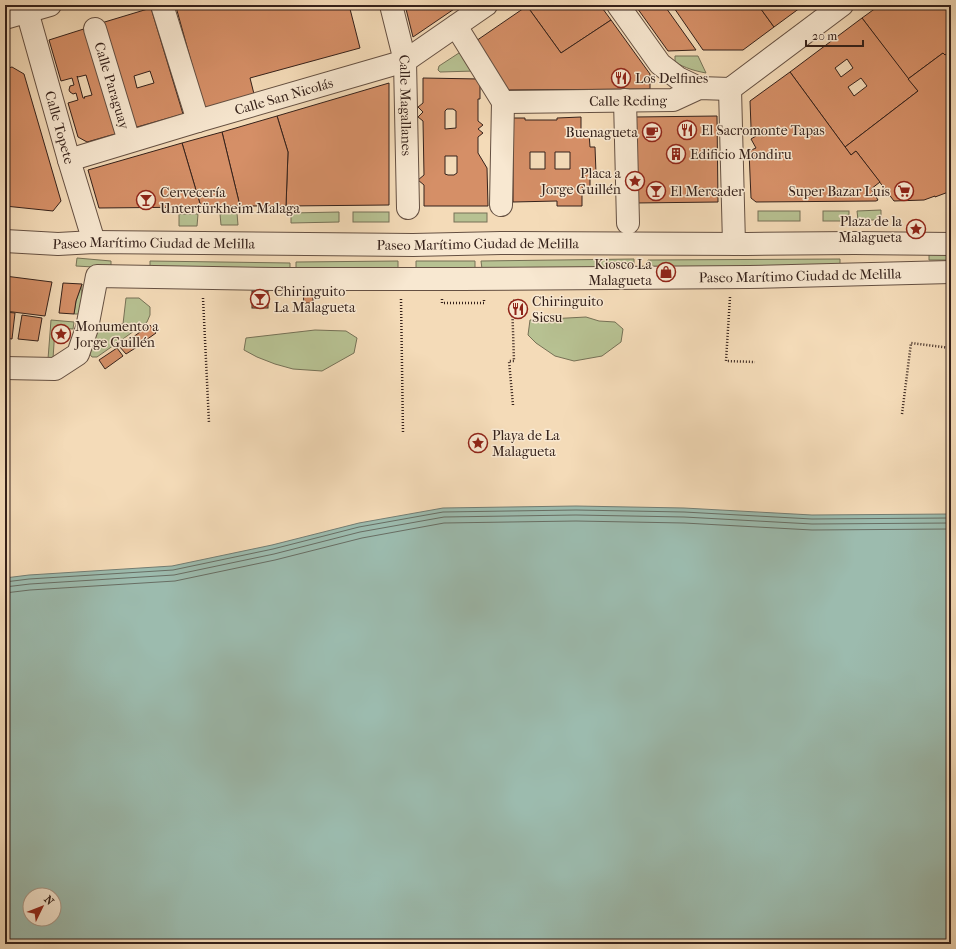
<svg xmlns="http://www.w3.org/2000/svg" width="956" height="949" font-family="'IM FELL French Canon',serif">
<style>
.green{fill:#b7c192;stroke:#767156}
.water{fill:#9cbbae;stroke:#737d73;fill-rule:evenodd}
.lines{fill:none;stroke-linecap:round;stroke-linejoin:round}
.shore{stroke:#686e64;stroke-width:1}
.building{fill:#d58f67;stroke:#35211a;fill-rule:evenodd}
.minor-casing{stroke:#655042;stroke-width:24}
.path{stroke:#35211a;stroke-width:2.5;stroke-dasharray:1 2;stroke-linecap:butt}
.minor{stroke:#f8e8d1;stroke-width:22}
.labels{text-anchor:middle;stroke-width:3;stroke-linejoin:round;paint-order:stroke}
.poi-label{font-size:14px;fill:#35211a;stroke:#f8e8d1;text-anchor:start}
.street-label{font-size:14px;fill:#35211a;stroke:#f8e8d1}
</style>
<rect width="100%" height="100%" fill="#f4dbb8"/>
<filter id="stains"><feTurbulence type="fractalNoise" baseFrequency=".005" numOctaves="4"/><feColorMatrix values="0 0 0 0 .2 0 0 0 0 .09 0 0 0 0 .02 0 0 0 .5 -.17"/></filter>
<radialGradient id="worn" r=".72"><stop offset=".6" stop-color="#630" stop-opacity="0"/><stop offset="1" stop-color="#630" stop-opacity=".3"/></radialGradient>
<g class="green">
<polygon points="462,51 475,71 440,72 438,70 439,66"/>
<path d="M675 56H698L706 73C695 71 685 68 675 62Z"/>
<polygon points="881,210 881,220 858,220 857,211"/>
<rect x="758" y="211" width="42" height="10"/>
<rect x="823" y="211" width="26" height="10"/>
<polygon points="339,212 339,222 291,223 291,213"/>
<rect x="353" y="212" width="36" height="10"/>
<polygon points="237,213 238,225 221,225 220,214"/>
<rect x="454" y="213" width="33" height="9"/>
<polygon points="179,214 198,214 197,226 179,226"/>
<polygon points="929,250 951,251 951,260 929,260"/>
<polygon points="77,258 111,261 111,268 76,266"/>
<polygon points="634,259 634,267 482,269 481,261"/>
<polygon points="840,259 840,267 648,268 648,260"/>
<polygon points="150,261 290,263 290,271 150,270"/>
<polygon points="398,261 398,269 296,271 296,262"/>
<polygon points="416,261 475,261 475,269 416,270"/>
<polygon points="82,284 81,314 74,314 76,301"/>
<polygon points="126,298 139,298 150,307 150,315 147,322 97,357 92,357 88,352 95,325 123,324"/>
<polygon points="586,317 599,321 615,322 623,329 621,342 602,356 574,361 555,356 536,343 528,335 530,320"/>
<polygon points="51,320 74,322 73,329 55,328 53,359 48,359"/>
<polygon points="315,330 346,331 357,338 354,353 322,371 293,369 275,364 257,357 244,350 246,338"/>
</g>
<path class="water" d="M576 506 684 508 812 515 951 514V944H5V578L29 575 172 566 272 545 359 523 443 508ZM30 895H54V919H30Z"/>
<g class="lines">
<g class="shore">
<polyline points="5,582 29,579 173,570 273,549 359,527 443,512 576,510 684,512 812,519 951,518"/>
<polyline points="5,587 30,584 174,575 274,554 360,532 444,517 576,515 684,517 812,524 951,523"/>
<polyline points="5,593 30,590 175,581 275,560 362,538 444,523 576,521 684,523 812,530 951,529"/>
</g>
</g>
<g class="building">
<polygon points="184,5 229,5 230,9 246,5 349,5 360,48 250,78 254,94 204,108 176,7"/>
<polygon points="405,5 460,5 413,37"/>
<polygon points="529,5 600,5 611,20 561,53 527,6"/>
<polygon points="635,5 664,5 696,50 668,51"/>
<polygon points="672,5 758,5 774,27 743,50 703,50"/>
<polygon points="758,5 804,5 774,27"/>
<polygon points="880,5 951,5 951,51 945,55 943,53 908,79 862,18"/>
<polygon points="527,6 561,53 611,20 650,74 650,89 506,90 473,43"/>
<path d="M151 8 183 114 130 129 98 24ZM150 71 154 83 137 88 134 76Z"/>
<path d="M862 18 918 91 845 147 790 72ZM847 59 853 68 841 77 835 68ZM861 78 867 86 854 96 848 87Z"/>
<path d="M90 27 122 132 87 142 78 137 68 103 78 100 76 93 73 94 70 92 69 90 70 86 74 85 72 78 61 81 49 40ZM86 75 92 95 84 97 85 98H83L77 76 78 77Z"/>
<polygon points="951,51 951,191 935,197 935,196 924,200 894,201 856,151 851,155 845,147 918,91 908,79 943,53 945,55"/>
<polygon points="12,67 24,74 61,201 53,211 5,206 5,69"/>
<polygon points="790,72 851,155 856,151 880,182 871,189 878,200 876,201 756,202 751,198 749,151 756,148 751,139 756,136 751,127 750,101"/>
<path d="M423 78 480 79V99H478V121L483 125 478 129 483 133 478 137V153L487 168 488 206H424V185L418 180 424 175 423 121 418 117 423 112 418 107 423 103ZM447 109H453L456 111V128L445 129V111ZM445 156H457V173L454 175H448L445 174Z"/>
<polygon points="389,83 389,205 286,206 288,152 277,116"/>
<polygon points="277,116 288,152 286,206 240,206 222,132"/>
<polygon points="717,116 718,202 635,203 634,117"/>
<path d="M581 117V133H589L590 147H595L596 173H590V187L582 188V206H557V201L513 202V118H525V120H557V118ZM530 152H545V169H530ZM555 152H570V169H555Z"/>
<polygon points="222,132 240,206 201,207 182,143"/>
<polygon points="182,143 201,207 99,208 88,170"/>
<polygon points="5,276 52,282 45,316 5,311"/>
<polygon points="63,283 82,284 76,301 74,314 59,313"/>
<rect x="252" y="291" width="16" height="17"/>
<polygon points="303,293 313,293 313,303 304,303"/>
<polygon points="5,312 15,313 12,339 5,338"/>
<polygon points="22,315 42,318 38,341 18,339"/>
<polygon points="150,325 156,333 139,345 133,337"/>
<polygon points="130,338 137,347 126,354 119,346"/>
<polygon points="117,348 123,356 105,369 99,360"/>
</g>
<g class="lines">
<g class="minor-casing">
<g id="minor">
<polyline points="162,5 198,121"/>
<path id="s1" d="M391 5 405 61 408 208"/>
<polyline points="618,5 660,64 678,78 699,88"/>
<path id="s2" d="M27 11 69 160 94 242"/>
<polyline points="5,18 50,5"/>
<polyline points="456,26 503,102 501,205"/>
<path id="s3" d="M95 29 129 141"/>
<polyline points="730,89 734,244"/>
<polyline points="625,100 628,223"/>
<path id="s4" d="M503 102 673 100 699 88 730 89 842 5"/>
<path id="s5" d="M69 160 198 121 405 61 486 5"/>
<path id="s6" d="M5 241 58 244 94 242 413 245 501 243 747 244 854 243 951 244"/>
<path id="s7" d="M5 368 55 369 78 354 87 328 97 276 275 279H461L749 277 951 272"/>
</g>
</g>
<g class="path">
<polyline points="730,297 726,361 755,362"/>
<polyline points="203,298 209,423"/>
<polyline points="401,299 403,433"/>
<polyline points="442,299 442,303 484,303 484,298"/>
<polyline points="513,405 509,361 514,361 512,301 514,300"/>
<polyline points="902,414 911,343 951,348 951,347"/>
</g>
<use href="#minor" class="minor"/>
</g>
<defs>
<g id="restaurant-ring" transform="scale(1)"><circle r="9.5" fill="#f8e8d1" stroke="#8f2418" stroke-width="1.5"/><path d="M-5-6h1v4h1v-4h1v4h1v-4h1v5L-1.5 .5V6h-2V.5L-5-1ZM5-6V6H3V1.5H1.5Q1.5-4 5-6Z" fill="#8f2418"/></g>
<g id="cafe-ring" transform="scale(1)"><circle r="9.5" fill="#f8e8d1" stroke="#8f2418" stroke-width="1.5"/><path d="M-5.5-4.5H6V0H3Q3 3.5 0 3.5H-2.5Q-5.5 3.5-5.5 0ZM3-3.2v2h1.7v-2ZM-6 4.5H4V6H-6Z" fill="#8f2418"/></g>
<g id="building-ring" transform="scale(1)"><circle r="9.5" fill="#f8e8d1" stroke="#8f2418" stroke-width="1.5"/><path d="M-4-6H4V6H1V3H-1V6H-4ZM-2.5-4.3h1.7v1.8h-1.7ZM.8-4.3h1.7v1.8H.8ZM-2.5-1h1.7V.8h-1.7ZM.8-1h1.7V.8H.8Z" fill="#8f2418"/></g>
<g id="sight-ring" transform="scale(1)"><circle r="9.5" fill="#f8e8d1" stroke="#8f2418" stroke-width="1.5"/><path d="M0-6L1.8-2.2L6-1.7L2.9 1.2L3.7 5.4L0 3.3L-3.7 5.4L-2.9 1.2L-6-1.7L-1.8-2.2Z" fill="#8f2418"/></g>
<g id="bar-ring" transform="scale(1)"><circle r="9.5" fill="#f8e8d1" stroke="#8f2418" stroke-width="1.5"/><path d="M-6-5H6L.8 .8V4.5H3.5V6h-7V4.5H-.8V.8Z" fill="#8f2418"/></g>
<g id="supermarket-ring" transform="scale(1)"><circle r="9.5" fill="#f8e8d1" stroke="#8f2418" stroke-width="1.5"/><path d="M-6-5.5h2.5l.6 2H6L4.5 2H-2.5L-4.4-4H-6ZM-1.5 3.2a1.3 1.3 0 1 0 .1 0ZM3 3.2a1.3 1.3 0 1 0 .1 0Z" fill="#8f2418"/></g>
<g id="shop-ring" transform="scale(1)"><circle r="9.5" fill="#f8e8d1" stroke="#8f2418" stroke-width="1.5"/><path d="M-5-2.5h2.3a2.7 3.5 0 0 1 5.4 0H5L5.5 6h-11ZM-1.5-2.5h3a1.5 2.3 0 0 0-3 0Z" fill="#8f2418"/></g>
</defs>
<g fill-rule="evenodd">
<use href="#restaurant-ring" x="621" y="78"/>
<use href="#restaurant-ring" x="687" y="130"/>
<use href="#cafe-ring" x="652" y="132"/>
<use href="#building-ring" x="676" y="154"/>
<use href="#sight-ring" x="635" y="181"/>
<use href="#bar-ring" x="656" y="191"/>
<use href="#supermarket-ring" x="904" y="191"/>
<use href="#bar-ring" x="146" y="200"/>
<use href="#sight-ring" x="916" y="229"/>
<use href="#shop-ring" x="666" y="272"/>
<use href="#bar-ring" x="260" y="299"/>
<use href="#restaurant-ring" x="518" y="309"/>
<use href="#sight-ring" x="61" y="334"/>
<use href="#sight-ring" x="478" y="443"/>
</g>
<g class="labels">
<g class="poi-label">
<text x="635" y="83">Los Delfines</text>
<text x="701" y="135">El Sacromonte Tapas</text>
<text x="638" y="137" text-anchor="end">Buenagueta</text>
<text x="690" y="159">Edificio Mondiru</text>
<text x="621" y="178" text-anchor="end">Placa a<tspan x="621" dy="16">Jorge Guillén</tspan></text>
<text x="670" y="196">El Mercader</text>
<text x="890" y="196" text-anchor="end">Super Bazar Luis</text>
<text x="160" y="197">Cervecería<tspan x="160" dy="16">Untertürkheim Malaga</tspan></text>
<text x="902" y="226" text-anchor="end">Plaza de la<tspan x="902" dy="16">Malagueta</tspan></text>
<text x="652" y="269" text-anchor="end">Kiosco La<tspan x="652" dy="16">Malagueta</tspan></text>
<text x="274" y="296">Chiringuito<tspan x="274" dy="16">La Malagueta</tspan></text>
<text x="532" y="306">Chiringuito<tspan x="532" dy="16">Sicsu</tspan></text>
<text x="75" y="331">Monumento a<tspan x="75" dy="16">Jorge Guillén</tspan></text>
<text x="492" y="440">Playa de La<tspan x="492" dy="16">Malagueta</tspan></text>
</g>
<g class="street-label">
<text dy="5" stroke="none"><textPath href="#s3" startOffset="59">Calle Paraguay</textPath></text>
<text dy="5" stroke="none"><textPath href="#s5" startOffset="224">Calle San Nicolás</textPath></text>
<text dy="5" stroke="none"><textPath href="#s4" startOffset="125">Calle Reding</textPath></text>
<text dy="5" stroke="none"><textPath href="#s1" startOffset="102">Calle Magallanes</textPath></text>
<text dy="5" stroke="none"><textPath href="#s2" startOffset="121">Calle Topete</textPath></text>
<text dy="5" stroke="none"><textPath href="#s6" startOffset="149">Paseo Marítimo Ciudad de Melilla</textPath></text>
<text dy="5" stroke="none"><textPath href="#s6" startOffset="473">Paseo Marítimo Ciudad de Melilla</textPath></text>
<text dy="5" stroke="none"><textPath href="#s7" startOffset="861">Paseo Marítimo Ciudad de Melilla</textPath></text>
</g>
</g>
<rect width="956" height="949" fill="none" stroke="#f4dbb8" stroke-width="20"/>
<rect x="6" y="6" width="944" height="937" fill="none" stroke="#35211a" stroke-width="2"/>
<rect x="10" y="10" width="936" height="929" fill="none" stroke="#35211a"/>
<g transform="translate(42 907) rotate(47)"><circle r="19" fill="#f8e8d1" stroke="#aa9888"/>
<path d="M0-3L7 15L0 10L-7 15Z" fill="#8f2418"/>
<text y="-6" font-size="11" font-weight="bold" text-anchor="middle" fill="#35211a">N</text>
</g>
<path d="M806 40v6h57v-6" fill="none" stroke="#35211a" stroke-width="2"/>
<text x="812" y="40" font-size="12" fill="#35211a" stroke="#f8e8d1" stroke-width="3" paint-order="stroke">20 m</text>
<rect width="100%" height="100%" filter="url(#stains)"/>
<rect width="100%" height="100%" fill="url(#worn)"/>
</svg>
